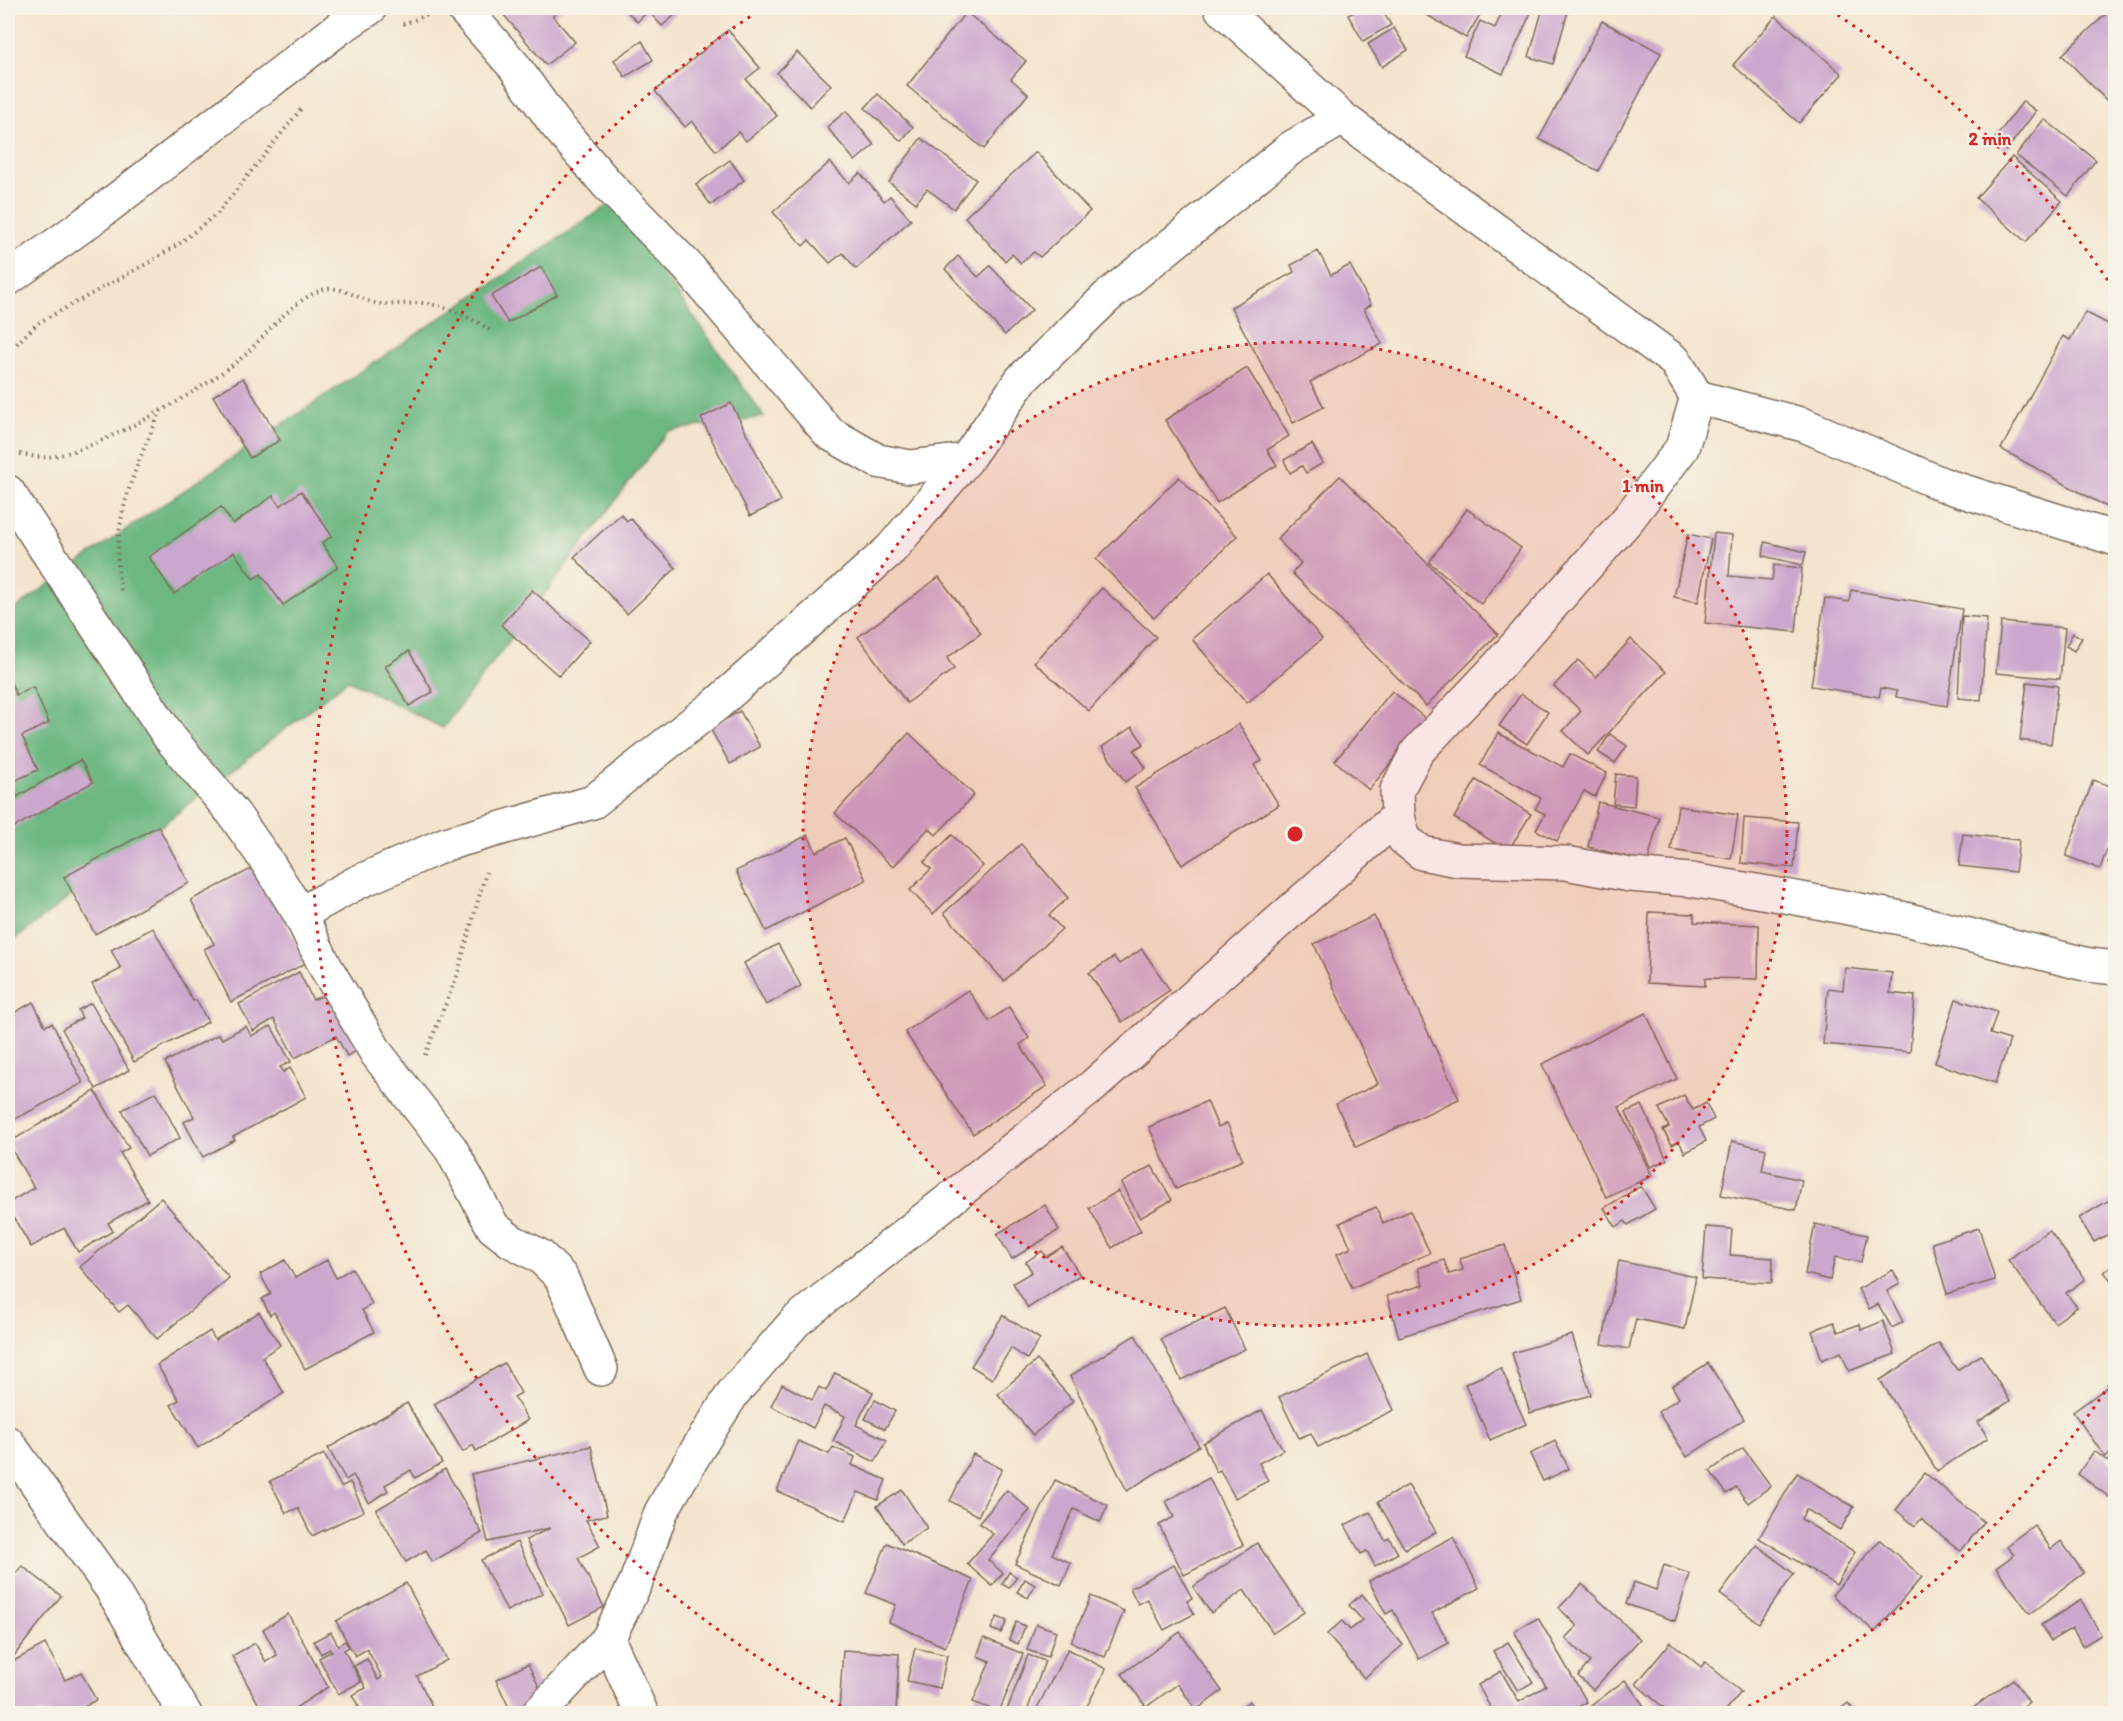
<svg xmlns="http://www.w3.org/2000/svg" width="2123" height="1721" font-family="Itim,sans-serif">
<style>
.forest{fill:#6db881;stroke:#547150;stroke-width:1.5}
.building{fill:#cca7cd}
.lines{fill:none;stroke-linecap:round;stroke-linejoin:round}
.street-casing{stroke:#7c6b5b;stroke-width:36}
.path{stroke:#7c6b5b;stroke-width:4;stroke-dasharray:1.5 4.5;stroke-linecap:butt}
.street{stroke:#fff;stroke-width:33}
.ring{fill:none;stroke:#d62828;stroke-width:3;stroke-dasharray:3 6}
.centre{fill:#d62828;stroke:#f7f3e8;stroke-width:3}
.ring-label{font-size:18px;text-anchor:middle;font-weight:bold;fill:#d62828;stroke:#f7f3e8;stroke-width:4.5;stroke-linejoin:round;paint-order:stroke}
</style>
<rect width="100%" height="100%" fill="#f7f3e8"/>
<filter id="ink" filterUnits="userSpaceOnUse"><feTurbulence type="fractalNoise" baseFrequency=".0167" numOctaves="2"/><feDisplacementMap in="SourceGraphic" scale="12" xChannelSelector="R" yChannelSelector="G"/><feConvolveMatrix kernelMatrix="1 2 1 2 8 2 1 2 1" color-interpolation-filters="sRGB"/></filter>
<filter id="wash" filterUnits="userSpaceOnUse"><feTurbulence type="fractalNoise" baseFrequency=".008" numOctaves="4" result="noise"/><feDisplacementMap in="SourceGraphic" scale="24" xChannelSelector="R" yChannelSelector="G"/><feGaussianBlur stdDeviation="1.35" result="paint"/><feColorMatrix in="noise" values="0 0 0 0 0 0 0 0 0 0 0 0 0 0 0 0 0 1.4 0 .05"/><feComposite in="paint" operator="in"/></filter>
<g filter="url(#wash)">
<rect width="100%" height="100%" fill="#f4e4cd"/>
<polygon class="forest" points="613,202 764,417 668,431 443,728 348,680 8,945 8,614 112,539"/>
<g id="blocks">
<g class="building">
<polygon points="498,8 563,8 553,16 575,42 546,65"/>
<polygon points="624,8 683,8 662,26 648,11 637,22"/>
<polygon points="1361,8 1381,8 1391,25 1363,41 1348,15"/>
<polygon points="1415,8 1484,8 1466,38"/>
<polygon points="1504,8 1533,8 1503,74 1464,56 1480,21 1495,28"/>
<polygon points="1543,8 1569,8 1553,64 1529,57"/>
<polygon points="2112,8 2116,8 2116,55 2111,60 2116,65 2116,110 2062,55"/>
<polygon points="966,12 1026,61 1011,79 1028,94 984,149 907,86"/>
<polygon points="1776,16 1842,74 1799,123 1733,65"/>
<polygon points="1602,21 1661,53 1598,171 1539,139"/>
<polygon points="1394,28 1408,50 1382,67 1368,44"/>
<polygon points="728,30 760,68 746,79 777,116 746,141 738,132 716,151 692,121 685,127 655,91"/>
<polygon points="642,41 653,60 625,77 614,60"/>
<polygon points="797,52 831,85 810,107 777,73"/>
<polygon points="878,94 913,127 901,141 865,108"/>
<polygon points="2023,101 2036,111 2006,151 1993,141"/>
<polygon points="846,111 874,145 855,161 827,127"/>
<polygon points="2044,119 2096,160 2068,196 2016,155"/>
<polygon points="921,138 976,180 954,209 927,189 916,203 889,182"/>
<polygon points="1036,152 1090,211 1040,257 1034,252 1021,263 1012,254 1005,261 965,217"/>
<polygon points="2012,157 2062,201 2026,242 1976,198"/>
<polygon points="730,160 744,180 711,205 696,185"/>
<polygon points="830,162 849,183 860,173 884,201 890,196 911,220 856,269 843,253 830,263 809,240 803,246 773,212"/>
<polygon points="1318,251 1331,275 1350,265 1371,305 1364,309 1382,344 1310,382 1324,407 1293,423 1231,307 1294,272 1291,265"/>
<polygon points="958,256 978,277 990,266 1032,310 1005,335 945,269"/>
<polygon points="541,267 557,295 508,323 491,296"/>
<polygon points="2085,312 2116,328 2116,369 2110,379 2116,383 2116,512 2001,449 2063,336 2070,340"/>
<polygon points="1247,368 1289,436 1267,450 1277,465 1217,503 1165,420"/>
<polygon points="243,378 280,440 250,458 213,396"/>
<polygon points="731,403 781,501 750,516 701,418"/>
<polygon points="1312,444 1323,463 1306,473 1302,466 1290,473 1284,460"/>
<polygon points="1340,476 1498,634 1426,706 1292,573 1301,563 1277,539"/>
<polygon points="1179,477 1237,536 1154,618 1096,559"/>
<polygon points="301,491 332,536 322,543 338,567 283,605 261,574 253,579 234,552 174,594 149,557 221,507 233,524 273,496 280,506"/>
<polygon points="1467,509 1521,548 1481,604 1429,562"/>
<polygon points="621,514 627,521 630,518 676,568 627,614 574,557"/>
<polygon points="1714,533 1732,535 1729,576 1772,580 1774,565 1802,568 1796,632 1705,623"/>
<polygon points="1688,534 1711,539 1698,602 1674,597"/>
<polygon points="1765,542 1806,552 1803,565 1763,556"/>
<polygon points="1267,574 1322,639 1247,703 1192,639"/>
<polygon points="939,577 981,633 947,658 954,669 907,703 858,637"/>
<polygon points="1102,588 1156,637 1089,711 1034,662"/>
<polygon points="532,590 590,641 559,676 501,625"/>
<polygon points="1851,590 1962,609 1947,706 1896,697 1897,691 1881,688 1879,697 1811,686 1825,598 1849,602"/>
<polygon points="1962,616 1987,618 1981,700 1958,698"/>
<polygon points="2001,622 2065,628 2060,679 1996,673"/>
<polygon points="2073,633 2082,638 2074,651 2066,646"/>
<polygon points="1631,639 1666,672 1588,755 1563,731 1581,711 1554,686 1578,660 1596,677"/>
<polygon points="409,651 433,692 409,706 385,666"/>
<polygon points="8,675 16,695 33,687 49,723 22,736 38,770 8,784"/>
<polygon points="2027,682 2058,686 2051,744 2020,740"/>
<polygon points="1392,691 1426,719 1369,790 1335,761"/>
<polygon points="1521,694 1548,712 1527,744 1499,726"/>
<polygon points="740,711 760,747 730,764 710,728"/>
<polygon points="1239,724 1262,761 1254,765 1279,805 1182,865 1135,788"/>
<polygon points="1132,727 1144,744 1134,750 1146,768 1125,782 1102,747"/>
<polygon points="909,733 974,795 936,835 929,828 893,867 835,813"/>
<polygon points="1498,733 1563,767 1570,754 1607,773 1595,797 1584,791 1557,841 1536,830 1545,814 1535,809 1541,798 1480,765"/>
<polygon points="1610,734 1627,746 1615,763 1598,752"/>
<polygon points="80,760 93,782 8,831 8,802"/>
<polygon points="1616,774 1636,776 1634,806 1613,804"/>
<polygon points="1476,780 1531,814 1508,851 1454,818"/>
<polygon points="2093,780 2116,788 2116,824 2100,869 2066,856"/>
<polygon points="1598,802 1659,817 1648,862 1588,847"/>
<polygon points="1678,806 1738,815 1731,859 1671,850"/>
<polygon points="1744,818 1798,822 1794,868 1741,863"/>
<polygon points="158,826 189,883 95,934 64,877"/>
<polygon points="1963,834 2019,840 2015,872 1959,866"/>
<polygon points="808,835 816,852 845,838 866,880 766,931 736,871"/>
<polygon points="952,835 983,866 933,914 910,890 931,869 924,862"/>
<polygon points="2116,842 2116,865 2108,863"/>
<polygon points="1021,844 1068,898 1049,915 1062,929 1004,981 944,913"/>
<polygon points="257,866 306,963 231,1002 204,949 214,944 191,900"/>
<polygon points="1649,912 1694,914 1694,922 1759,925 1758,979 1705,978 1705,986 1647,983"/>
<polygon points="1374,916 1459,1099 1356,1147 1336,1104 1378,1084 1314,944"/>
<polygon points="153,928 193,1001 196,1000 208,1022 134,1062 92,984 121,969 111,950"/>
<polygon points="778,944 801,986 766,1005 744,963"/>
<polygon points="1142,949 1170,990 1122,1022 1089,973 1114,957 1119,964"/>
<polygon points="1845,968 1892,973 1890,993 1915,996 1910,1052 1823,1044 1828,988 1843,990"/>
<polygon points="299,972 313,1000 328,993 358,1050 347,1056 336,1036 295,1058 274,1019 253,1031 239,1004"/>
<polygon points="968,990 989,1021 1009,1007 1029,1038 1020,1045 1047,1086 973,1134 905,1032"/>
<polygon points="1956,999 1997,1012 1990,1034 2010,1040 1995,1083 1935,1063"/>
<polygon points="8,1000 14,1013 33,1002 45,1026 52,1023 83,1083 8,1123"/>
<polygon points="91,1003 129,1070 96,1089 62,1029 82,1018 78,1010"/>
<polygon points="1646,1013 1677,1079 1619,1107 1652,1176 1606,1197 1542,1064"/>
<polygon points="246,1026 251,1036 271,1026 291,1062 280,1067 283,1072 290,1068 306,1097 233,1137 235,1140 203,1157 184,1122 194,1117 165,1062 219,1034 222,1039"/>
<polygon points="95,1091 129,1148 120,1153 148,1200 108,1223 113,1231 78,1252 64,1228 31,1247 8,1208 8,1203 34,1188 8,1143"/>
<polygon points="156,1092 180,1138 147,1156 122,1110"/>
<polygon points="1684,1095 1693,1110 1706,1103 1714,1119 1699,1127 1706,1141 1685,1153 1679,1141 1672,1145 1663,1130 1669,1127 1659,1108"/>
<polygon points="1207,1101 1218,1127 1227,1123 1243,1160 1176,1189 1149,1127"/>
<polygon points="1642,1105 1667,1160 1650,1167 1626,1112"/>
<polygon points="1732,1141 1766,1149 1762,1171 1802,1180 1796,1210 1721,1195"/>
<polygon points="1152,1166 1172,1200 1140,1218 1121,1183"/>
<polygon points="1641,1186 1655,1209 1628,1225 1625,1221 1616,1227 1604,1208"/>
<polygon points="1118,1191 1141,1231 1112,1248 1089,1208"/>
<polygon points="2116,1196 2116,1230 2094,1242 2079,1218"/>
<polygon points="161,1198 229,1278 157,1339 128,1305 119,1312 80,1267"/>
<polygon points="1045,1205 1059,1230 1012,1259 997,1234"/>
<polygon points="1376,1207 1383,1223 1410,1211 1430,1253 1352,1288 1337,1254 1351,1248 1340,1223"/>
<polygon points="1815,1224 1867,1235 1861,1262 1835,1257 1830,1280 1805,1274"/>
<polygon points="1706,1227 1732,1229 1730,1255 1773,1258 1772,1283 1702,1279"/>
<polygon points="1979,1228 1995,1280 1947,1294 1932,1243"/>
<polygon points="2049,1230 2085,1279 2066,1293 2077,1307 2055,1323 2008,1260"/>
<polygon points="1505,1245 1521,1299 1399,1337 1387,1296 1423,1285 1418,1268 1444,1260 1449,1274 1463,1270 1460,1259"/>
<polygon points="1062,1247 1080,1275 1028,1308 1013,1283 1032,1272 1026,1262 1042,1251 1046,1257"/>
<polygon points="285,1260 295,1278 327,1260 336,1278 352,1268 372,1304 362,1310 374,1332 305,1369 274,1312 270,1315 262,1299 271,1294 260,1274"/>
<polygon points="1619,1261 1696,1277 1685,1329 1636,1319 1629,1349 1602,1344"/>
<polygon points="2116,1264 2116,1286 2104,1272"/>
<polygon points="1893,1270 1900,1284 1887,1291 1903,1322 1892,1328 1878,1304 1869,1309 1858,1289"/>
<polygon points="1225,1308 1245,1349 1181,1380 1161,1339"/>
<polygon points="259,1312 280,1345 262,1357 284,1393 198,1448 171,1405 179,1400 157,1365 210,1331 215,1340"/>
<polygon points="1003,1315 1040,1339 1027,1359 1011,1348 992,1379 971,1366"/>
<polygon points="1883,1321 1895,1354 1849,1371 1841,1352 1822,1360 1812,1331 1834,1322 1838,1332 1860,1324 1861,1330"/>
<polygon points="1135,1335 1199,1446 1127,1491 1070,1376"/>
<polygon points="1572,1335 1591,1395 1530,1413 1512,1353"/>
<polygon points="1939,1343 1957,1370 1981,1355 2010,1401 1978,1422 1988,1438 1937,1471 1880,1380"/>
<polygon points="1367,1354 1394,1410 1318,1447 1311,1433 1299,1438 1279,1397"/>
<polygon points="1037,1360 1073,1401 1033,1435 998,1394"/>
<polygon points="504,1363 521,1393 514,1397 528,1420 476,1451 473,1445 463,1452 434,1404"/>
<polygon points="1708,1363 1744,1419 1687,1457 1658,1412 1679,1398 1672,1386"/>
<polygon points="1501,1368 1526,1424 1490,1440 1465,1384"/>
<polygon points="835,1373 873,1392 856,1425 887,1440 875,1462 833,1441 845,1416 824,1406 813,1428 771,1406 782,1384 812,1400 819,1387 826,1391"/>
<polygon points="2116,1381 2116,1450 2105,1457 2073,1412"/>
<polygon points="875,1400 895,1411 885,1429 865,1419"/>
<polygon points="407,1403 442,1463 415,1478 411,1470 385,1485 388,1491 369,1503 353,1475 346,1480 328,1448"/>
<polygon points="1262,1410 1283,1450 1259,1463 1268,1481 1235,1498 1220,1470 1216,1472 1203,1443"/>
<polygon points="798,1441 829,1454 833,1447 855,1457 852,1465 886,1480 878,1500 858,1492 845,1521 777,1491"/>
<polygon points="1555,1441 1569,1469 1543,1481 1530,1454"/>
<polygon points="591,1446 607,1515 586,1520 600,1546 578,1558 604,1607 569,1625 526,1540 550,1528 488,1542 471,1474"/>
<polygon points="1743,1448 1771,1486 1748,1503 1736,1487 1727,1494 1710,1471"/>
<polygon points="2094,1451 2116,1467 2116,1502 2078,1474"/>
<polygon points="324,1454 341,1487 350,1482 364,1511 312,1536 298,1508 286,1513 270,1481"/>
<polygon points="973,1454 1002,1469 978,1516 950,1501"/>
<polygon points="445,1469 482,1533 432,1562 426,1550 406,1562 376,1510"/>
<polygon points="1797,1473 1854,1507 1840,1530 1806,1509 1801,1519 1855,1552 1836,1585 1759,1538"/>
<polygon points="1925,1473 1984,1522 1961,1551 1921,1519 1915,1526 1896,1510"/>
<polygon points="1209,1478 1243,1545 1184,1575 1159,1525 1174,1517 1166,1501"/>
<polygon points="1055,1480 1108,1505 1100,1522 1074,1509 1052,1554 1071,1563 1061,1585 1015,1564"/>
<polygon points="1408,1485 1436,1532 1405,1549 1378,1502"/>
<polygon points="902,1490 927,1528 902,1544 877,1506"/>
<polygon points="1007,1490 1030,1510 988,1560 1003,1573 992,1586 967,1564 993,1534 979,1523"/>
<polygon points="1370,1512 1385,1540 1389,1538 1398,1553 1375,1566 1367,1551 1361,1554 1345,1525"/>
<polygon points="2034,1525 2051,1549 2061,1541 2084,1573 2030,1614 1996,1568 2014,1555 2006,1546"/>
<polygon points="1453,1537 1479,1588 1432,1613 1449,1643 1419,1659 1393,1610 1386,1614 1369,1581"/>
<polygon points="1880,1540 1922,1577 1875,1632 1832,1595"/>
<polygon points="517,1542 543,1593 507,1611 481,1560"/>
<polygon points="887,1543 973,1580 945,1647 889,1622 896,1605 866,1593"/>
<polygon points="1257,1543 1304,1612 1273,1633 1244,1590 1211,1613 1193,1587"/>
<polygon points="1757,1545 1794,1574 1759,1623 1720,1594"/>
<polygon points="1174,1565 1192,1598 1187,1601 1194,1614 1164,1630 1147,1599 1138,1604 1130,1588"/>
<polygon points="1664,1565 1690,1574 1675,1621 1626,1604 1634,1582 1656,1590"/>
<polygon points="8,1566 16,1573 22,1566 61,1596 13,1657 8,1652"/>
<polygon points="1009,1572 1017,1577 1009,1588 1002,1584"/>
<polygon points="1025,1579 1035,1585 1028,1598 1017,1592"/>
<polygon points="406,1583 447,1660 417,1676 436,1714 346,1714 359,1707 352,1695 366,1688 354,1666 367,1659 378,1680 382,1677 367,1649 355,1656 336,1621"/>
<polygon points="1582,1584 1640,1639 1593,1690 1578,1676 1590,1662 1565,1638 1577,1626 1559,1608"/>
<polygon points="1362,1594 1403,1645 1364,1678 1327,1634 1342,1621 1350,1630 1362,1620 1349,1605"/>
<polygon points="1091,1596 1124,1611 1105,1657 1071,1642"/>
<polygon points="2081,1600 2101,1635 2083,1646 2072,1628 2051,1641 2041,1625"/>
<polygon points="288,1614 328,1687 286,1714 264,1714 232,1656 255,1643 266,1662 277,1655 263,1629"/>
<polygon points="997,1617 1007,1621 1001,1633 991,1629"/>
<polygon points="1538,1618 1587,1702 1573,1710 1575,1714 1494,1714 1478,1685 1501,1671 1519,1702 1546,1686 1514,1631"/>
<polygon points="1016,1622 1025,1626 1018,1644 1009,1640"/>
<polygon points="1036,1624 1056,1631 1048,1657 1027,1650"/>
<polygon points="331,1632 338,1645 345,1641 349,1647 344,1650 361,1682 338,1694 319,1658 332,1651 330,1649 321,1654 314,1641"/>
<polygon points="1180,1632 1222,1691 1196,1710 1178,1684 1146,1707 1122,1674"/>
<polygon points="984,1638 1023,1654 999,1712 973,1702 990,1661 977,1656"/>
<polygon points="1508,1642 1533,1682 1518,1691 1493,1651"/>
<polygon points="1671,1642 1701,1667 1705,1662 1741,1692 1723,1714 1671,1714 1636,1684"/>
<polygon points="45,1644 65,1680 81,1672 96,1700 71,1714 9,1714 8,1698 12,1695 8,1687 8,1664"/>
<polygon points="915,1648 947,1655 940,1688 907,1681"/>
<polygon points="1068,1649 1106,1669 1083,1714 1037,1714 1035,1712"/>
<polygon points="843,1650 899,1654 896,1714 839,1711"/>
<polygon points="1028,1655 1045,1661 1026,1714 1017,1714 1007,1710"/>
<polygon points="528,1664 547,1703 525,1714 512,1714 496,1680"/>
<polygon points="2013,1679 2029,1702 2013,1714 1965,1714"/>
<polygon points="1625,1680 1650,1714 1597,1714 1591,1706"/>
<polygon points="1250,1701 1257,1714 1230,1714"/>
<polygon points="1848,1703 1856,1714 1834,1714"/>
</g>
</g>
</g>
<g filter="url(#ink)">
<use href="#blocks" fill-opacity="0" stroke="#7c6b5b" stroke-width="1.5"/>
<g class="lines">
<g class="street-casing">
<g id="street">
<polyline points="463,8 514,66 554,122 607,184 687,266 829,433 878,461 910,467 966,460"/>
<polyline points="1221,8 1342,118 1675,361 1697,397 1682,448 1629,518 1499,665 1417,752 1397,790 1398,816 1404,839 1422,853 1458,860 1566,863 1630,875 1691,880 1791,897 1901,918 2089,965 2116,968"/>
<polyline points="8,279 93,218 338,29 370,8"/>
<polyline points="1697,397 1804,425 1944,485 2116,539"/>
<polyline points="8,492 170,738 233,813 266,860 300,914 325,966 377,1054 451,1149 493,1227 511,1241 540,1256 561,1277 601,1369"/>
<polyline points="300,914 356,883 446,844 593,802 718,703 891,549 966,460 1021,380 1107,297 1291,148 1342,118"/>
<polyline points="8,1443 111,1588 185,1714"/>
<polyline points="608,1639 642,1714"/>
<polyline points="538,1714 608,1639 636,1582 661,1512 697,1450 733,1393 796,1321 1093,1086 1398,816"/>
</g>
</g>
<g class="path">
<polyline points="403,24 427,15"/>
<polyline points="8,352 38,323 148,263 180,243 218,213 301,109"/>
<path d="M20 454C29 455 39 458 47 457 93 454 215 384 248 352 270 330 291 302 321 290 342 283 362 303 382 304 396 305 409 303 423 303 441 304 476 320 490 330"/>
<path d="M121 590C108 527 135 467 161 411"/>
<polyline points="425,1055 457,976 486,872"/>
</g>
<use href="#street" class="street"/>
</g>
</g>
<circle cx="1295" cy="834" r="492" fill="#d62828" fill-opacity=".12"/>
<g class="ring">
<circle cx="1295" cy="834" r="492"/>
<path d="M2115 1377A983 983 0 0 1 1741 1710M849 1710A983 983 0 0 1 760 10M1830 10A983 983 0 0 1 2115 291"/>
</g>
<circle cx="1295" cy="834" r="9" class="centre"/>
<g class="ring-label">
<text x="1990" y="145">2 min</text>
<text x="1643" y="492">1 min</text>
</g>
<rect width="2123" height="1721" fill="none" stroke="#f7f3e8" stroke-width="30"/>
</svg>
